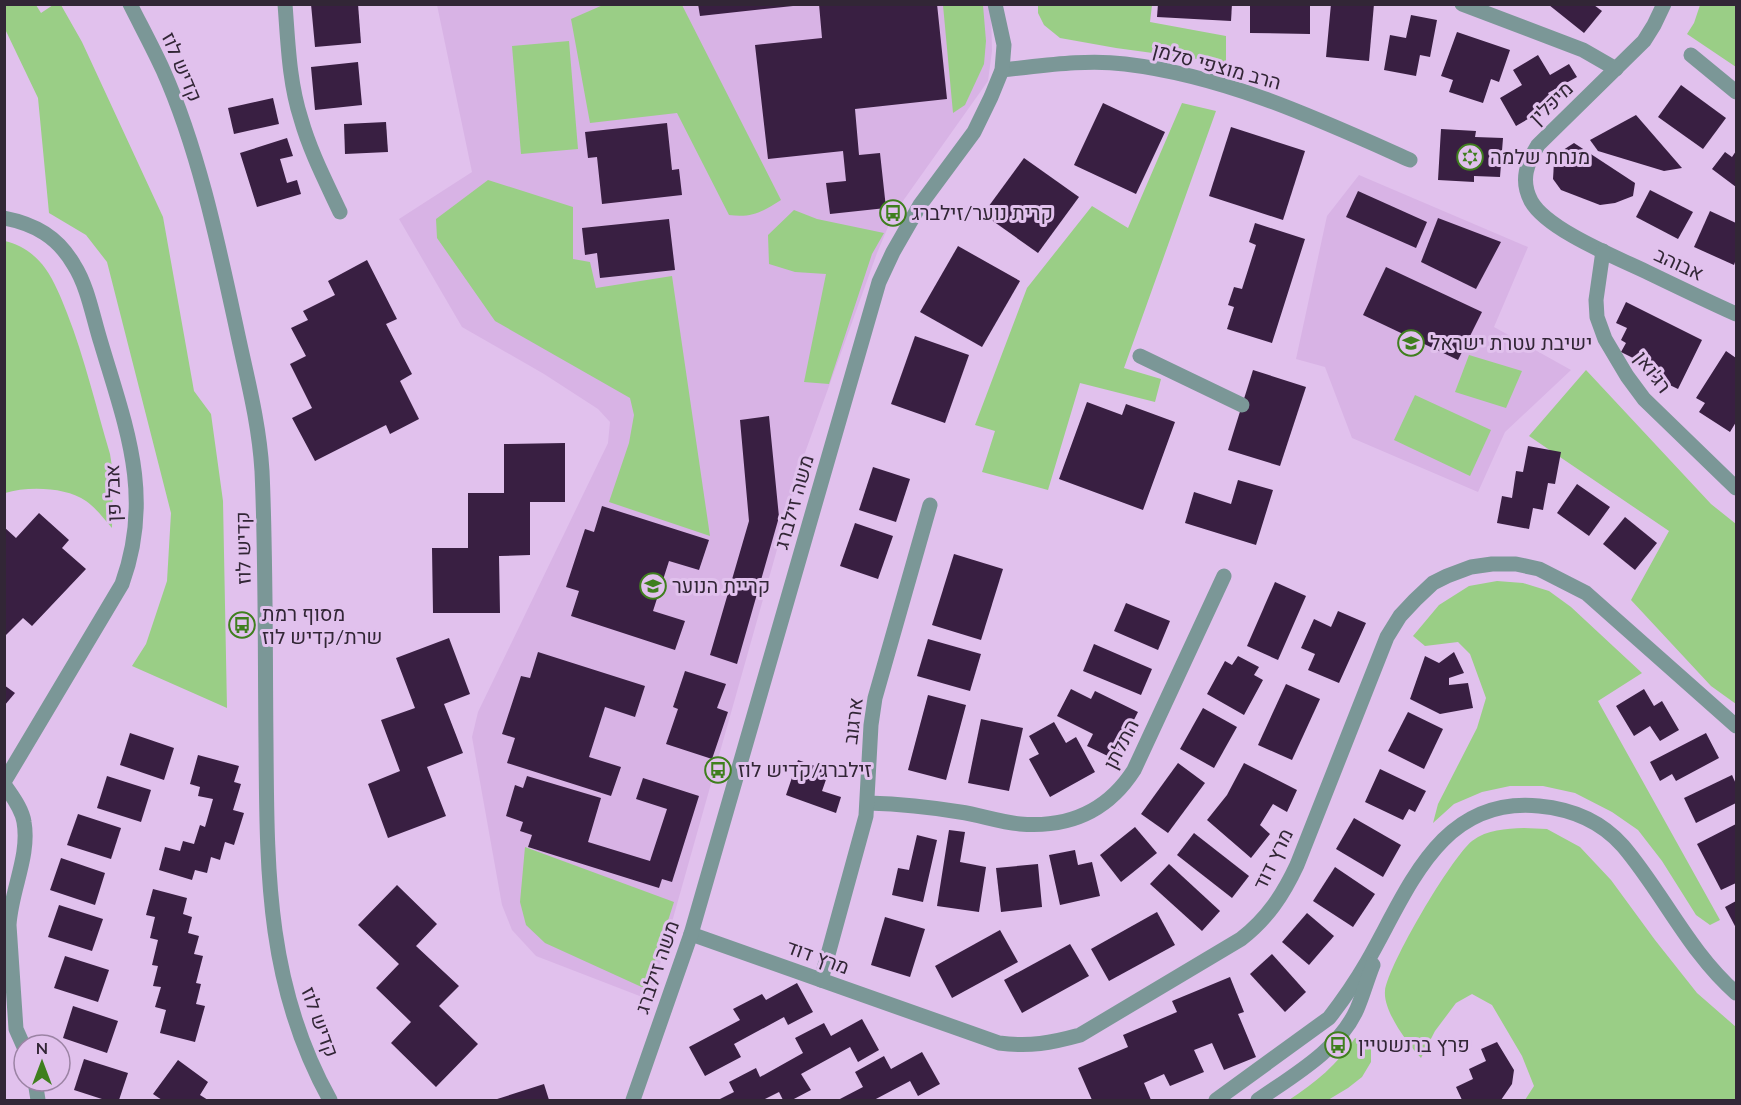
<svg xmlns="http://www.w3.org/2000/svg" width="1741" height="1105" font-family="Lato,Heebo,sans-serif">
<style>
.built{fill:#d8b3e5}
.green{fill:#9ace86}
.building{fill:#391f42}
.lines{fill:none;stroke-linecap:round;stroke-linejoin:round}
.minor{stroke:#7b9797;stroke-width:15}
.labels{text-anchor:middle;stroke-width:6;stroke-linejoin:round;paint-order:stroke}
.street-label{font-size:20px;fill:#322636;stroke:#e1c1ed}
.poi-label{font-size:20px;fill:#322636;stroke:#e1c1ed;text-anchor:start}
</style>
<rect width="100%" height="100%" fill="#e1c1ed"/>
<g class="built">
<polygon points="989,4 991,10 992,51 988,81 893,215 877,253 802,461 650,1000 536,956 512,930 502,905 472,737 478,712 608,443 610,422 598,409 544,374 462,327 399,219 472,172 437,5"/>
<polygon points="1359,175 1528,247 1494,327 1571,370 1505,432 1478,492 1352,438 1325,367 1296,359 1327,216"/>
</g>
<g class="green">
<polygon points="5,4 36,5 41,13 53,5 61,5 82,42 163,217 194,391 211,414 223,501 227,708 132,666 146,644 167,581 171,513 107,262 86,235 49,213 38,98 5,29"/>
<path d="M603 5H682L781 200C762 212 752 218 729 215L677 113 590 123 571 19Z"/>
<polygon points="943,5 983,5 986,41 984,64 965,105 953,113"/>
<polygon points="1038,5 1152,5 1150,22 1226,36 1226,63 1116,48 1060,38 1044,25 1038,13"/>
<polygon points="1700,5 1736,5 1736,67 1687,34 1694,23"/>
<polygon points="569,41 578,149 521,154 512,46"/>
<polygon points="1182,103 1216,111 1124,368 1161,379 1155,402 1080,383 1048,490 982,472 995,431 975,425 1027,288 1092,206 1128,228"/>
<polygon points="488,180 573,207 573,259 590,262 596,288 672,276 710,536 609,502 629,443 634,415 630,398 495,321 437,238 436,219"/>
<polygon points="794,210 817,219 884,233 872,254 829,384 804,382 826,274 795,272 769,264 768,235"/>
<path d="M5 241C20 244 36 255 45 268 55 282 61 298 67 313 85 359 96 407 110 454L113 473 112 528C104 519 96 508 86 501 66 487 28 486 5 493Z"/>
<polygon points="1469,355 1522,371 1506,408 1455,392"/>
<polygon points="1586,370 1711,504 1736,524 1736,704 1711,686 1631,600 1669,531 1529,436"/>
<polygon points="1415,395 1491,430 1470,476 1394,440"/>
<polygon points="1497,581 1523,583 1549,591 1571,607 1642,673 1598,701 1720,920 1710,925 1696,915 1662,861 1638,830 1612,812 1575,793 1543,786 1510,786 1482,792 1454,804 1433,823 1438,804 1477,728 1486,698 1470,654 1458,642 1425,646 1413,636 1439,605 1469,586"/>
<path d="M1524 828 1547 829 1580 847 1611 880 1655 940 1697 993 1736 1027V1100H1525L1534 1086 1522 1056 1492 1005 1472 994 1456 1003 1435 1031 1421 1058C1408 1044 1383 1011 1385 991 1388 965 1451 858 1472 841 1488 829 1505 829 1524 828Z"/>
<polygon points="525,847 674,902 646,989 545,943 526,925 520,902"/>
<path d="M1355 1038 1366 1042 1371 1050V1062L1362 1077 1348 1088 1328 1100H1289C1315 1083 1338 1064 1355 1038Z"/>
</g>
<g class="building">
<polygon points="311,4 358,4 361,43 315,47"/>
<polygon points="698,4 793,4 793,6 700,16"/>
<polygon points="819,4 937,4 947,99 855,109 859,155 880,153 886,208 830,214 826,183 846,181 843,151 768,159 755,45 822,38"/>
<polygon points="1158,4 1232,4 1231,21 1157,17"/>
<polygon points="1250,4 1310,4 1310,34 1250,33"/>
<polygon points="1331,4 1374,4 1369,61 1326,57"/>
<polygon points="1549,5 1594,5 1602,11 1584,33"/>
<polygon points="1411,15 1437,20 1430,57 1420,55 1416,76 1384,70 1390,35 1406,38"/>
<polygon points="1457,32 1510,50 1499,82 1491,79 1483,103 1449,92 1453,80 1441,76"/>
<polygon points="1538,55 1550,75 1569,64 1577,77 1548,93 1554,104 1516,126 1500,98 1522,85 1513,70"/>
<polygon points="358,62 362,105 315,110 311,67"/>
<polygon points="1681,85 1726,118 1703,149 1658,117"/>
<polygon points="273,98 279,124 234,134 228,108"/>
<polygon points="1103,103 1165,132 1136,194 1074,165"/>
<polygon points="1636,115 1682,168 1664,171 1598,151 1590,140"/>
<polygon points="386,122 388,152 345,154 344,124"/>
<polygon points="667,123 672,170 679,169 682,195 602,204 597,157 588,158 585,132"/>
<polygon points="1231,127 1305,151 1283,220 1209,196"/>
<polygon points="1441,129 1476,131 1475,137 1503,138 1500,177 1474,176 1474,182 1438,180"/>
<polygon points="287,138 293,156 280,159 287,183 297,180 301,194 257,207 240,153"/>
<polygon points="1574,143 1635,183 1633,196 1615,203 1600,205 1561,190 1553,179 1554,162 1560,152"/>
<polygon points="1736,151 1736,187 1712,169 1725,152 1732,157"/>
<polygon points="1024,158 1079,197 1038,253 983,214"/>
<polygon points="1650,190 1693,212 1678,239 1636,217"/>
<polygon points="1358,191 1427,222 1416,248 1346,217"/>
<polygon points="1710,211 1736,223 1736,259 1734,265 1694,247"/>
<polygon points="1438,218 1501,242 1476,289 1421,262"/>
<polygon points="669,219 675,270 600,278 597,253 585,255 582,228"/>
<polygon points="1255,223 1305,239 1272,343 1227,329 1234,307 1228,305 1234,287 1242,289 1256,245 1249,242"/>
<polygon points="958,246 1020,281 982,347 920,312"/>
<polygon points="367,260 397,319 386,324 412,374 400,381 419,419 390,434 386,425 315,461 292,418 312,408 290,364 306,356 291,328 308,320 303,311 335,295 328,281"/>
<polygon points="1386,267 1482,312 1458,360 1363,315"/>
<polygon points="1626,302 1702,340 1678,389 1651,376 1655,369 1621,352 1626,343 1621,340 1627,328 1616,323"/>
<polygon points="915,336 969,355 945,423 891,404"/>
<polygon points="1726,351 1736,358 1736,422 1730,432 1699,412 1705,403 1696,398"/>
<polygon points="1253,370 1306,387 1280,466 1228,450"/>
<polygon points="1087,402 1122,415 1126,404 1175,422 1143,510 1059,479"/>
<polygon points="769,416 779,517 737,664 710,655 749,521 740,420"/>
<polygon points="565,443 565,502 530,502 530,555 499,556 500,613 433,613 432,548 468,548 468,493 504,493 504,444"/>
<polygon points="1528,446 1561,452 1555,484 1548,483 1543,510 1533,508 1529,529 1497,523 1502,496 1512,498 1516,471 1523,472"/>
<polygon points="873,467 910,479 896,522 859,510"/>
<polygon points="1238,480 1273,490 1256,545 1185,523 1194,492 1231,504"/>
<polygon points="1577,484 1610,507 1589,536 1557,513"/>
<polygon points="602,506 709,540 699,570 669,561 653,611 685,621 675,650 571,616 579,591 566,587 585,529 594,532"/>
<polygon points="39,513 69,540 62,548 86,569 32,626 23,618 4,637 4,527 16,538"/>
<polygon points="1625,517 1657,543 1635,570 1603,544"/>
<polygon points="855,523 893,536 878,579 840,566"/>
<polygon points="954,554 1003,569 981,640 932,625"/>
<polygon points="1275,582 1306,596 1278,660 1247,646"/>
<polygon points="1126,603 1170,621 1158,650 1114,631"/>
<polygon points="1338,611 1366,623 1339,683 1308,670 1315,654 1301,648 1314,619 1331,627"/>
<polygon points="449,638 470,694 444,704 463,753 427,767 446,816 388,838 368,784 400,771 381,720 415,708 396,658"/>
<polygon points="928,639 981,654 970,691 917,676"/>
<polygon points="1094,644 1152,669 1141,695 1083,671"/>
<polygon points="538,652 645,686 635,717 605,707 589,757 621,767 611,796 507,763 515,738 502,734 521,676 530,678"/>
<polygon points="1454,652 1464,673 1449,678 1449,685 1468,683 1473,708 1440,714 1410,699 1425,656 1439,663"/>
<polygon points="1238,656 1259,667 1254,675 1263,680 1244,715 1207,694 1225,661 1232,665"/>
<polygon points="685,671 726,684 717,708 728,712 712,759 666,744 678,709 673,707"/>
<polygon points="1286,684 1320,699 1292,760 1258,745"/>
<polygon points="4,685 15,693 4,706"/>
<polygon points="1071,689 1091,699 1095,691 1138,712 1114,759 1087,746 1093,734 1057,716"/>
<polygon points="1644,689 1654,706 1662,701 1679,730 1660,741 1650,726 1634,736 1616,706"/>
<polygon points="928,695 966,705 946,780 908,770"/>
<polygon points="1203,708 1237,727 1214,768 1180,749"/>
<polygon points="1408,712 1443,729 1424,769 1388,751"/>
<polygon points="981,719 1023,728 1009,791 968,783"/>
<polygon points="1054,722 1066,743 1076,737 1095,772 1050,797 1029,759 1039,754 1029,736"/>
<polygon points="130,733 174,748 164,780 120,765"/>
<polygon points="1706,733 1719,758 1676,781 1672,774 1660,781 1650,762"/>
<polygon points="198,755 239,766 234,782 241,784 233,810 244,813 234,845 225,842 220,860 211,857 207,873 195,870 192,880 159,870 165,847 180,851 183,841 194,844 200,825 205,827 213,799 198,796 200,787 190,784"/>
<polygon points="798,760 829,771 822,791 841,797 836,813 786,795"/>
<polygon points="1178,763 1205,783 1168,833 1141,814"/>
<polygon points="1244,763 1297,790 1287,812 1273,804 1260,825 1270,834 1251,858 1207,820 1227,795"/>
<polygon points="1380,769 1426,791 1415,812 1409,809 1403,820 1365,802"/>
<polygon points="1732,775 1736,784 1736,803 1696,823 1684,798"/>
<polygon points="107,776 151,790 141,822 97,808"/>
<polygon points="527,776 601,798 588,842 650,861 667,809 636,799 643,778 699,796 672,882 662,879 659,888 528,847 532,835 520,831 523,822 506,816 515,785 523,788"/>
<polygon points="78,814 121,828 111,859 67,845"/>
<polygon points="1354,818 1401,845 1383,877 1336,849"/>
<polygon points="1736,824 1736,883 1721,890 1697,844"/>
<polygon points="1135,827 1157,853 1121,882 1100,855"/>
<polygon points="949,830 965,832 960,862 986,867 979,912 937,906"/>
<polygon points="1194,833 1249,876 1232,898 1177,855"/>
<polygon points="917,835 937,840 923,902 892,895 898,868 909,870"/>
<polygon points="1075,850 1078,865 1092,862 1100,896 1060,905 1049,855"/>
<polygon points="61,858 105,873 95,905 50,890"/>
<polygon points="1038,864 1042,907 1001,912 996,868"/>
<polygon points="1169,864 1220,911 1202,931 1150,884"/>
<polygon points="1335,867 1375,894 1353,927 1313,901"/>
<polygon points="397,885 437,924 416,946 459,986 439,1006 478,1044 436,1087 391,1043 411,1022 376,988 399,964 358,925"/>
<polygon points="153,889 187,898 183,914 192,917 188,933 199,936 194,954 203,956 196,983 201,984 196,1004 205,1006 195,1042 160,1033 166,1010 155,1007 161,987 153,986 158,966 152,965 158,940 150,938 155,917 146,915"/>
<polygon points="1736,901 1736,928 1725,907"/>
<polygon points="59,905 103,919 92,951 48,937"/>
<polygon points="1157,912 1175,945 1109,981 1091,949"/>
<polygon points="1307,913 1334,936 1309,965 1282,942"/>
<polygon points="885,917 925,929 910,977 871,965"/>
<polygon points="1000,930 1018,962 952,998 935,966"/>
<polygon points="1070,944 1089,976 1022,1013 1004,980"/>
<polygon points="1272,954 1306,992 1285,1012 1250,974"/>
<polygon points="65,956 109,970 98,1002 54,988"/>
<polygon points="1230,977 1244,1012 1238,1014 1256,1057 1224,1070 1212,1043 1194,1050 1204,1072 1170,1086 1164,1074 1144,1083 1151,1100 1092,1100 1078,1068 1128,1047 1123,1035 1177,1012 1172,1001"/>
<polygon points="797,983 813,1012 788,1025 784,1017 734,1044 741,1057 705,1076 689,1047 740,1020 733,1009 762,994 766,1000"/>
<polygon points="73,1006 118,1021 107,1053 63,1038"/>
<polygon points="862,1019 879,1050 858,1062 850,1047 801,1074 811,1090 792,1100 783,1100 779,1092 763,1100 718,1100 734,1092 729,1082 756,1068 760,1077 803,1053 795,1038 824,1023 831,1036"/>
<polygon points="1497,1042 1514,1070 1512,1084 1501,1100 1462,1100 1456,1087 1473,1079 1469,1069 1486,1061 1481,1049"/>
<polygon points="922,1052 940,1084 918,1096 910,1081 874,1100 838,1100 863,1087 855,1072 884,1056 891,1069"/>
<polygon points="84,1059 128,1073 119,1100 105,1100 74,1090"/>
<polygon points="178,1060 208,1082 200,1095 208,1100 162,1100 153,1094"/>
<polygon points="544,1084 549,1100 494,1100"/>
</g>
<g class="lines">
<g class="minor">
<path d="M130 4C141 26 153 48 163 70 198 148 218 243 236 326 246 374 259 421 262 471 266 561 265 652 266 743 267 871 266 985 330 1100"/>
<path d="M285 4C288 42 289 82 301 119 310 151 326 182 340 212"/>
<polyline points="1462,4 1583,50 1616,69"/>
<path d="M1664 4 1654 25 1644 41 1538 145C1527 163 1520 180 1531 201 1547 230 1618 258 1649 273 1678 287 1707 301 1736 314"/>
<polyline points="1691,55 1736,92"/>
<path d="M1002 70C1042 66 1084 59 1125 64 1226 76 1318 119 1410 160"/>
<path d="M4 218C35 224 58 237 74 265 88 287 93 318 101 343 126 427 154 496 122 584L4 782"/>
<polyline points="1603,251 1596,300 1597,317 1605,339 1627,376 1644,399 1736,488"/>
<polyline points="1140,356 1242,405"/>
<path d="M4 784C11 795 22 808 24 822 30 856 11 890 9 925L16 1029 24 1047"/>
<path d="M868 803C900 804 930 807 960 812 980 815 1000 822 1020 824 1068 828 1107 812 1134 770L1224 576"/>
<path d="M691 934 999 1043C1030 1047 1051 1043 1080 1035L1241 939C1267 919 1283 895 1297 865L1387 637 1400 616 1415 600 1433 583 1447 576 1471 567 1492 564H1516L1539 569 1586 593 1736 726"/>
<polyline points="821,980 866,816 871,725 875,698 930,505"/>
<polyline points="35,1081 38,1100"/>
<polyline points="633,1100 691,934 879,282 893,252 920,205 974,132 991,97 1002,70 1004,45 995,4"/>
<path d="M1216 1100 1329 1018C1343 1000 1356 981 1367 962 1408 891 1439 796 1539 806 1571 809 1601 821 1623 846 1663 893 1689 952 1736 993"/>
<path d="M1258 1100C1292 1076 1339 1050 1357 1009 1363 995 1367 980 1373 965"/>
</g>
</g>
<defs>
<g id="synagogue-ring" transform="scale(1.35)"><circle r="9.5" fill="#e1c1ed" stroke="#3f7f1e" stroke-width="1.5"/><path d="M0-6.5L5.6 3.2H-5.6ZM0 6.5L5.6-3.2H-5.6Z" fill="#3f7f1e"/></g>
<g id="bus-ring" transform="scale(1.35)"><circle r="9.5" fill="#e1c1ed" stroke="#3f7f1e" stroke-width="1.5"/><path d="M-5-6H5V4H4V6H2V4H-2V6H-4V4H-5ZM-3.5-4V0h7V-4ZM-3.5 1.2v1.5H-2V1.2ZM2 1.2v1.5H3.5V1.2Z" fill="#3f7f1e"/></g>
<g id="school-ring" transform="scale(1.35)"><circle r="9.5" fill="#e1c1ed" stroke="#3f7f1e" stroke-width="1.5"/><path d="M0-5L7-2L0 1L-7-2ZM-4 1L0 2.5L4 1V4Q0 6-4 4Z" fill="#3f7f1e"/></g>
</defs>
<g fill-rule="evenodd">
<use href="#synagogue-ring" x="1470" y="157"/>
<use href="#bus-ring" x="893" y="213"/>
<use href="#school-ring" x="1411" y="343"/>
<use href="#school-ring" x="653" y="586"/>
<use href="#bus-ring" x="242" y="625"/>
<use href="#bus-ring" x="718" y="770"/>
<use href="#bus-ring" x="1338" y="1045"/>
</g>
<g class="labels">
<g class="street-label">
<text transform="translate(1217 66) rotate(15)" y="7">הרב מוצפי סלמן</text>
<text transform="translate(182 67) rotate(67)" y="7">קדיש לוז</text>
<text transform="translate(1551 103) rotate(-44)" y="7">מיכלין</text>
<text transform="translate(1679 264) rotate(25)" y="7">אבוהב</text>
<text transform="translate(1653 372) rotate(53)" y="7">רג'ואן</text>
<text transform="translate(113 493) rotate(-92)" y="7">אבל פן</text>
<text transform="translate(794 502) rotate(-74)" y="7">משה זילברג</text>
<text transform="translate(243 548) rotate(-91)" y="7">קדיש לוז</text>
<text transform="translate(853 721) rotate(-83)" y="7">ארגוב</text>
<text transform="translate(1121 744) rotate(-63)" y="7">התלתן</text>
<text transform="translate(1273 859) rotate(-64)" y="7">מרץ דוד</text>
<text transform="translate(818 957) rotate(20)" y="7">מרץ דוד</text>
<text transform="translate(657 967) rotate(-71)" y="7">משה זילברג</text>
<text transform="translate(320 1022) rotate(70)" y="7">קדיש לוז</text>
</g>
<g class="poi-label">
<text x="1490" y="164">מנחת שלמה</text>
<text x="912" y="220">קרית נוער/זילברג</text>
<text x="1430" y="350">ישיבת עטרת ישראל</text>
<text x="672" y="593">קריית הנוער</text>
<text x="262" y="621">מסוף רמת<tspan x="262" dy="23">שרת/קדיש לוז</tspan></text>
<text x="738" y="777">זילברג/קדיש לוז</text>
<text x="1358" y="1052">פרץ ברנשטיין</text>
</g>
</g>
<rect width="1741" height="1105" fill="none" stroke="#322636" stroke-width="12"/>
<g transform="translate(42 1063)"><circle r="28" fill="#e1c1ed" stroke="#9b83a4" stroke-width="1.5"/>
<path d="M0-4.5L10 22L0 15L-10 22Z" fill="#3f7f1e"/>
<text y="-9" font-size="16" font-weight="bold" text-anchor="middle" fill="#322636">N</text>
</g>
</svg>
